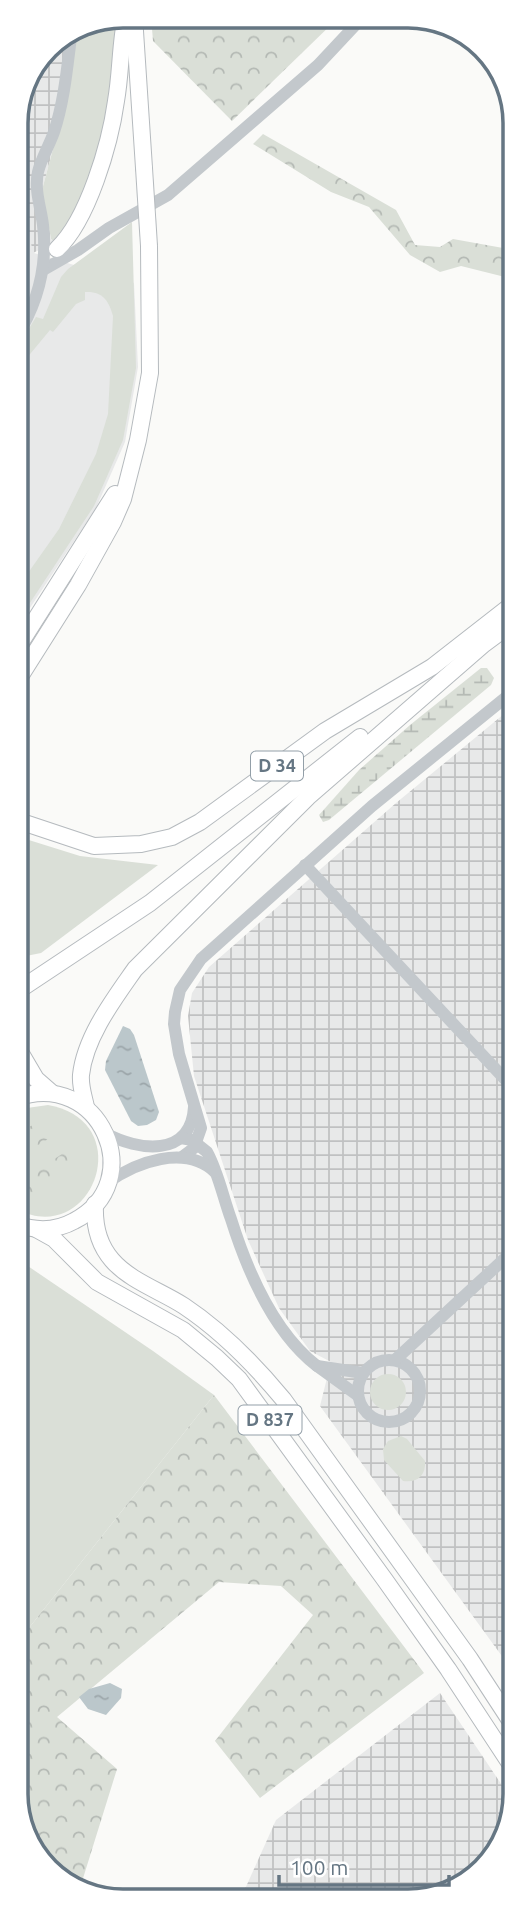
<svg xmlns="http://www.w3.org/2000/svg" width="531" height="1917" font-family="Ubuntu,sans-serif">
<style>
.built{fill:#e8e9e9}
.industrial{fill:url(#industrial-grid)}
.green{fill:#dadfd7}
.forest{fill:url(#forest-crowns)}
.wetland{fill:url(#wetland-marsh)}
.water{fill:url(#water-ripples)}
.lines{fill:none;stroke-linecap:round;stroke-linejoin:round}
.major-casing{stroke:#b5babe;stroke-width:18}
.minor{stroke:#c3c8cc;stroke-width:12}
.major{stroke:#fff;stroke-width:16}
.major-bridge-casing{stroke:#b5babe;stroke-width:18;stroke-linecap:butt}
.major-bridge{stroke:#fff;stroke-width:16}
.labels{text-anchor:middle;stroke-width:7;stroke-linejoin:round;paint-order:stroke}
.shield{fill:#fff;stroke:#939fa8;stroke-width:2}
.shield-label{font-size:18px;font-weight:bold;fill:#657683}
.rim{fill:none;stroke:#657683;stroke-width:3.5}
</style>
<defs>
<pattern id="industrial-grid" width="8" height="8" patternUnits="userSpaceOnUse" patternTransform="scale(1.75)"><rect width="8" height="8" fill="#e8e9e9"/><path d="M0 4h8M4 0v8" fill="none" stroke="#c0c1c2"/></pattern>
<pattern id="forest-crowns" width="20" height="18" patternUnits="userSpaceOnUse" patternTransform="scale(1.75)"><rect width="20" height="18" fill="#dadfd7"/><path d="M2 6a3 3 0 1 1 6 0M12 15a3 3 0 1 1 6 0" fill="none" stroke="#b4b9b4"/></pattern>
<pattern id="wetland-marsh" width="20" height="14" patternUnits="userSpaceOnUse" patternTransform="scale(1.75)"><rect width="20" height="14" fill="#dadfd7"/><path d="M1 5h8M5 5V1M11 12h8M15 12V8" fill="none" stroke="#b4b9b4"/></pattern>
<pattern id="water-ripples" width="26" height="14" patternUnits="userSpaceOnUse" patternTransform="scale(1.75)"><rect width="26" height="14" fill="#bbc7cb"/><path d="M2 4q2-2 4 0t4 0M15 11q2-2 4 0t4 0" fill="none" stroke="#9ca6aa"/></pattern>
</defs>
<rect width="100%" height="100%" fill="#fafaf8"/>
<polygon class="built" points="16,199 24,208 34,253 134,283 138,367 125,442 96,508 16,629"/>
<g class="industrial">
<polygon points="77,35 67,97 42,190 51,239 55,242 33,253 24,208 16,199 16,116 47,47"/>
<polygon points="515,705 515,1674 320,1406 331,1362 310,1351 279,1308 248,1240 194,1076 188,1016 192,993 209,967 396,803"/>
<polygon points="440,1693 514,1803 488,1865 422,1900 240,1900 276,1820"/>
</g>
<g class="green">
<path d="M117 18C116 84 104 158 74 217 69 226 61 234 55 242L51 239 42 190 67 97 77 35Z"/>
<path d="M132 222 136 368 123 440 94 506 16 624V590L59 529 96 454 108 414 113 316C109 301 103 291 85 292V300L76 304 53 332 50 330 16 371V350L36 317 43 319 61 277 68 269Z"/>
<polygon points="16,836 80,856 158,865 41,953 16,958"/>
<path d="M48 1105C139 1121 93 1249 16 1209V1112L27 1108Z"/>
<polygon points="16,1258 153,1351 214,1395 17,1643"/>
<circle cx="388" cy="1392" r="18"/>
<path d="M401 1436 407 1439 425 1461C426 1475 418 1483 403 1481L384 1460 383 1449 388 1441Z"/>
</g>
<g class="forest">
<polygon points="151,16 338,18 232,121 153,41"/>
<polygon points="263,134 396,210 415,245 440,247 453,239 514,250 513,279 461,266 440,272 410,255 369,207 331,192 253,144"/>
<polygon points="39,1120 41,1122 42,1129 48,1136 48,1139 18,1158 16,1137"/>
<polygon points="68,1150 79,1157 83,1164 39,1196 30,1195 27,1181 35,1172"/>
<polygon points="214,1395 424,1673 260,1798 215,1741 313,1615 281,1586 219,1582 57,1717 117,1769 80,1888 47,1870 17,1808 17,1643"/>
</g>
<polygon class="wetland" points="481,668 487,668 494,678 491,685 329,820 323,822 319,815 359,770 410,725"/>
<g class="water">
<polygon points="123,1026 130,1029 134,1035 159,1112 156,1120 147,1125 138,1126 131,1121 105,1070 106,1061"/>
<polygon points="110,1683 122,1689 121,1698 106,1715 88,1709 79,1697 89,1689"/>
</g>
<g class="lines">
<g class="major-casing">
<g id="major">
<polyline points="134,16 144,168"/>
<path d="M57 249C88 220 110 144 116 101 121 73 120 44 126 16"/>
<polyline points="16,650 115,494"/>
<polyline points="16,683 78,585 113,522 123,499 138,440 150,373 149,246"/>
<polyline points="16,820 94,846 141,844 172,837 200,822 325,731 432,667 514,603"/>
<polyline points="16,992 150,903 360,737"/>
<polyline points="16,1045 36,1079 52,1093"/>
<path d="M16 1098C100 1068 150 1182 74 1221 56 1231 35 1231 16 1224"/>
<path d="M86 1107C84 1097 80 1086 81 1075 85 1037 114 999 135 969L308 797 484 644 515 621"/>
<path d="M95 1204C94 1225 98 1244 112 1260 130 1281 161 1291 184 1306 223 1332 254 1364 283 1399L470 1659 515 1728"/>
<polyline points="36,1229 54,1239 97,1282 183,1330 217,1358 239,1379 385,1580 448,1669 515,1771"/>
</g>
</g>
<g class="minor">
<polyline points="43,270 78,250 109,228 168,195 318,65 362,18"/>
<path d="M16 338C38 303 48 267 43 225 41 208 34 190 38 172 41 159 49 146 54 132 64 102 67 69 71 37"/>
<polyline points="305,865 515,1090"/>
<path d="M105 1133C138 1151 191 1158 194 1107"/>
<path d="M181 1138 192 1140 207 1152C218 1172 223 1197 231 1219 247 1270 273 1332 317 1366"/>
<polyline points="182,1157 194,1148 201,1128 179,1054 174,1024 175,1012 180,990 201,959 372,806 515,690"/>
<path d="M107 1183C136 1162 185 1144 215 1172"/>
<circle cx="389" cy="1391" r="31"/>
<polyline points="395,1360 515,1249"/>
<polyline points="357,1395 317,1366 363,1373"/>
</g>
<use href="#major" class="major"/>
<g class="major-bridge-casing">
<polyline id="major-bridge" points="144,168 149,246"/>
</g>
<use href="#major-bridge" class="major-bridge"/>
</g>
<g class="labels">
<g class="shield">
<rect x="251" y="751.5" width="52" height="29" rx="5"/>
<rect x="238.5" y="1405.5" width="63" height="29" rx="5"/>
</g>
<g class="shield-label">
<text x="277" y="772">D 34</text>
<text x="270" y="1426">D 837</text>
</g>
</g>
<path d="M0 0H531V1917H0ZM123 28H408A95 95 0 0 1 503 123V1794A95 95 0 0 1 408 1889H123A95 95 0 0 1 28 1794V123A95 95 0 0 1 123 28Z" fill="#fff" fill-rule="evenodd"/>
<path class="rim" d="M123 28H408A95 95 0 0 1 503 123V1794A95 95 0 0 1 408 1889H123A95 95 0 0 1 28 1794V123A95 95 0 0 1 123 28Z"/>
<path d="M279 1875v10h170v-10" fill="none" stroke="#657683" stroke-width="3.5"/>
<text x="290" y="1875" font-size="21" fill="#657683" stroke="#ffffff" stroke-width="5" paint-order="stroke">100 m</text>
</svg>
